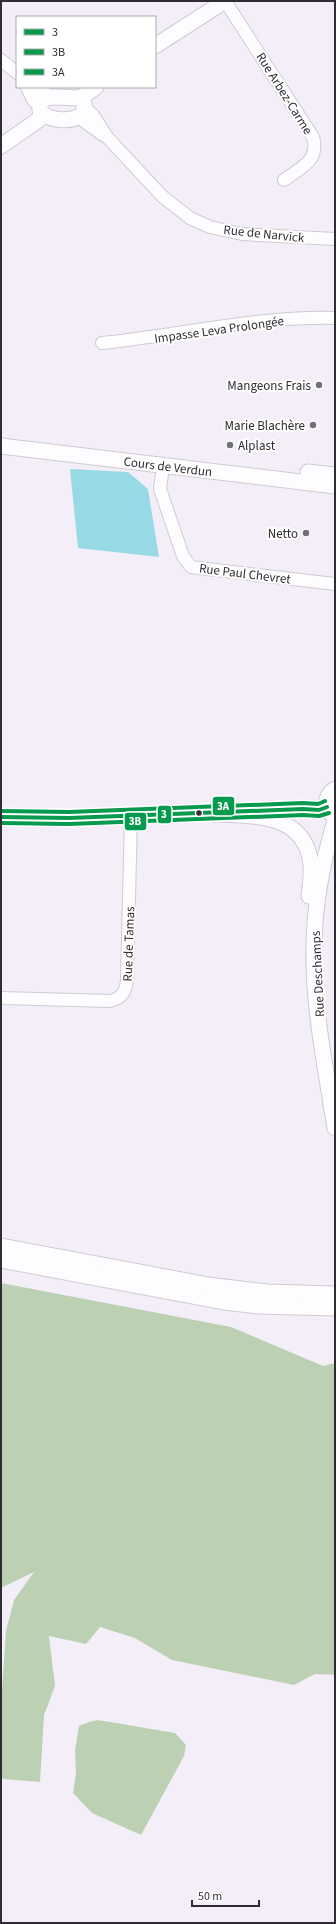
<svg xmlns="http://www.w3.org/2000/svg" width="336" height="1924" font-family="'Source Sans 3',sans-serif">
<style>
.forest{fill:#bcd0b4}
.water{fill:#97dae6}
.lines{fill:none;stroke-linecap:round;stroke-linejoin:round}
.minor-casing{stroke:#cfcbd3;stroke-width:14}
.major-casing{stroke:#cfcbd3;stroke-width:17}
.highway-casing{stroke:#cfcbd3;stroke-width:19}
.minor{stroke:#fdfcfe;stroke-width:12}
.major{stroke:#fdfcfe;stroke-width:15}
.highway{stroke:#fdfcfe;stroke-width:17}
.bus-1-casing{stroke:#fff;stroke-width:7}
.bus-2-casing{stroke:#fff;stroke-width:7}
.bus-3-casing{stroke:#fff;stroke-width:7}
.bus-1{stroke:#059a4d;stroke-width:4}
.bus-2{stroke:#059a4d;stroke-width:4}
.bus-3{stroke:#059a4d;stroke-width:4}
.poi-dot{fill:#747078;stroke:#fff;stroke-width:1.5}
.bus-dot{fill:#2f2c33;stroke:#fff;stroke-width:1.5}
.labels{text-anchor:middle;stroke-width:4;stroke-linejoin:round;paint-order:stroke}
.street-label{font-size:13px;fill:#2f2c33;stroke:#fff}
.poi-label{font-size:13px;fill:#2f2c33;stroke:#fff;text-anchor:end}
.line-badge{stroke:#fff;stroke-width:1.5}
.badge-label{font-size:11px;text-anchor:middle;font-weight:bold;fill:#fff}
</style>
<rect width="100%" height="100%" fill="#f3eef8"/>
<g class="forest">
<polygon points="1,1283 231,1327 323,1366 335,1363 335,1675 315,1674 294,1685 172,1660 135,1638 100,1627 86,1644 49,1636 55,1686 44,1715 40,1782 3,1779 1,1776 1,1703 6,1631 14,1600 34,1572 1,1588"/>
<polygon points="98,1720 175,1733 186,1745 184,1756 141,1835 92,1813 73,1793 76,1774 75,1750 79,1726 89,1722"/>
</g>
<polygon class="water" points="70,469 128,472 148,489 159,557 78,548"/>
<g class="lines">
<g class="minor-casing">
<g id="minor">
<path d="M225 1 313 137C320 161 300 168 284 180"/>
<polyline points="1,60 17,73"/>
<polyline points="27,87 33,100 39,106"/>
<polyline points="36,87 50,97"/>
<polyline points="85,108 93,115 107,137 162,196 190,218 210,227 242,234 335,239"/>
<polyline points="78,117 103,135"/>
<path d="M102 343C180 335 257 316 335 318"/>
<polyline points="163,466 160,489 183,556 191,567 335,584"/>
<polyline points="249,811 319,810 327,807"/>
<polyline points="1,817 69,818 213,813"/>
<path d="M1 998 110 1001C122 998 126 992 127 980L131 816"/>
</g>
</g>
<g class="major-casing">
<g id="major">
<polyline points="155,46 225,1"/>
<path d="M53 97 80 98 84 102V112C74 124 49 121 40 111V102L46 98Z"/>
<polyline points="80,98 96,87"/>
<polyline points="1,146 44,116"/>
<polyline points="1,446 335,486"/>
<polyline points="308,472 335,475"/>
<path d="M335 789C324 796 324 810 335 817"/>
<path d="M205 813C248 817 305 809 311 865 312 875 310 886 309 896"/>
<path d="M335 821C322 863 314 906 314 950 313 1009 326 1069 335 1128"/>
</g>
</g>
<g class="highway-casing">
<g id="highway">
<polyline points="332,1106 335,1116"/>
<polyline points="1,1247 208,1286 267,1293 335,1295"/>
<polyline points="1,1259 224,1301 259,1305 335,1307"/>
</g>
</g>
<use href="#minor" class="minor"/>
<use href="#major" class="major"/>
<use href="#highway" class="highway"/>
<g class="bus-1-casing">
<polyline id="bus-1" points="1,817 69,818 303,809 319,810 327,807"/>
</g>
<g class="bus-2-casing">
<polyline id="bus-2" points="1,823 69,824 303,815 319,816 329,813"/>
</g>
<g class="bus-3-casing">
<polyline id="bus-3" points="1,811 69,812 303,803 318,804 325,801"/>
</g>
<use href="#bus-1" class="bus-1"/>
<use href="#bus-2" class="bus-2"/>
<use href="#bus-3" class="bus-3"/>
</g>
<g class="poi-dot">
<circle cx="319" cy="385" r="4"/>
<circle cx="313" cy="425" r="4"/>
<circle cx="230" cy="445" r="4"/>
<circle cx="306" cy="533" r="4"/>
</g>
<circle class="bus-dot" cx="199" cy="813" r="3.5"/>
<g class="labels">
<g class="street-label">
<text transform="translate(285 93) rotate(58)" y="5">Rue Arbez-Carme</text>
<text transform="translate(264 233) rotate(6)" y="5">Rue de Narvick</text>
<text transform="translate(219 329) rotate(-8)" y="5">Impasse Leva Prolongée</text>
<text transform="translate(168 466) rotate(7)" y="5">Cours de Verdun</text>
<text transform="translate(245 573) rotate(7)" y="5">Rue Paul Chevret</text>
<text transform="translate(128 944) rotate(-88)" y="5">Rue de Tamas</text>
<text transform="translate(317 974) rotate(-93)" y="5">Rue Deschamps</text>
</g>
<g class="poi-label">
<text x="311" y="390">Mangeons Frais</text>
<text x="305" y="430">Marie Blachère</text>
<text x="238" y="450" text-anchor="start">Alplast</text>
<text x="298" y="538">Netto</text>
</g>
</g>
<g class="line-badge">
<rect x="212" y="796" width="23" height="20" rx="4" fill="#059a4d"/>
<rect x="157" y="805" width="15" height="19" rx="4" fill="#059a4d"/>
<rect x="124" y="812" width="23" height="19" rx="4" fill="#059a4d"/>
</g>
<g class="badge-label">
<text x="223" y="810">3A</text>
<text x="164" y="818">3</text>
<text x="135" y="825">3B</text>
</g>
<rect width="336" height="1924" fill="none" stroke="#2f2c33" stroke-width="4"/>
<rect x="16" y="16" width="140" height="72" fill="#ffffff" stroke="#acabad"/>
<rect x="24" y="29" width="20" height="6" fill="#059a4d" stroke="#acabad"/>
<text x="52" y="36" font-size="12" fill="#2f2c33">3</text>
<rect x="24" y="49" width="20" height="6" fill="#059a4d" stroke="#acabad"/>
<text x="52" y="56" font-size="12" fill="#2f2c33">3B</text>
<rect x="24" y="69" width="20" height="6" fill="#059a4d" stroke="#acabad"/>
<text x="52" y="76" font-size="12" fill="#2f2c33">3A</text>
<path d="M192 1900v6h67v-6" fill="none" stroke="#2f2c33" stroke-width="2"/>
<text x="198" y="1900" font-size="12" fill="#2f2c33" stroke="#ffffff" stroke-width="3" paint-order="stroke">50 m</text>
</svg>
